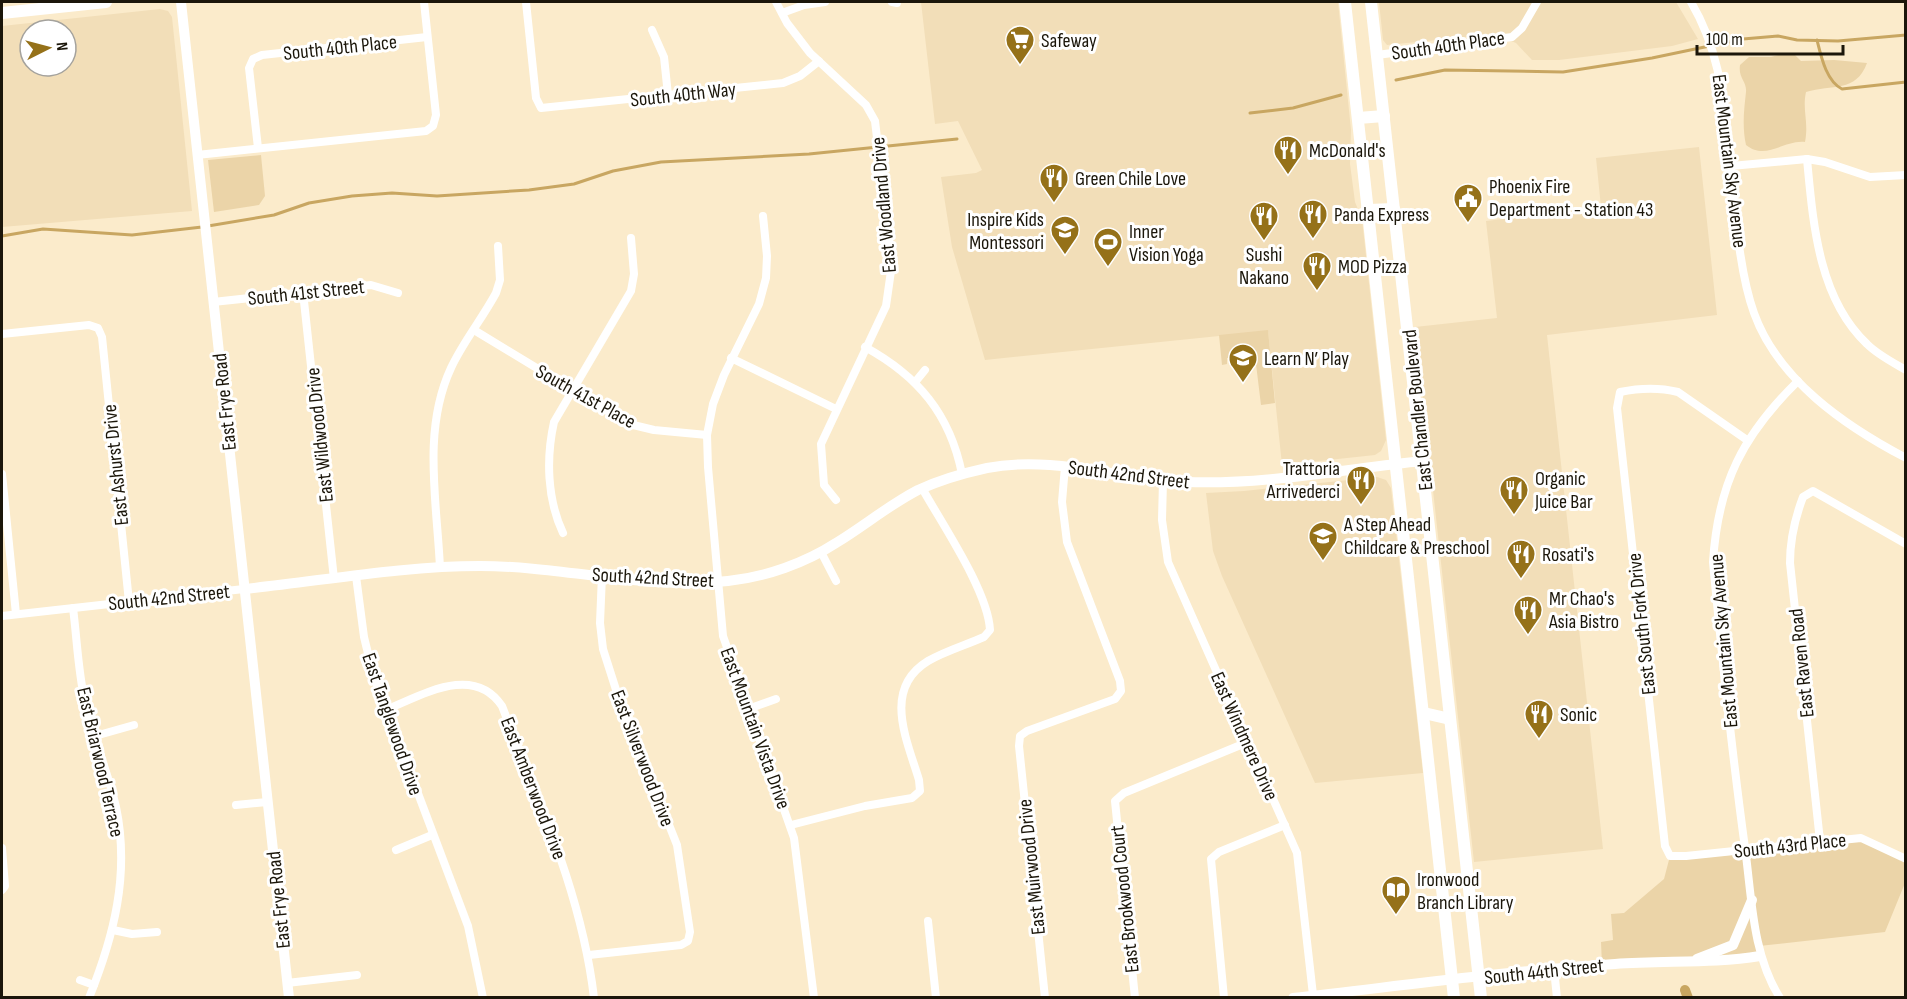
<svg xmlns="http://www.w3.org/2000/svg" width="1907" height="999" font-family="'Sofia Sans Condensed',sans-serif">
<style>
.built{fill:#f2deb8;fill-rule:evenodd}
.green{fill:#ebd4a8}
.lines{fill:none;stroke-linecap:round;stroke-linejoin:round}
.stream{stroke:#c8a661;stroke-width:3}
.canal{stroke:#c8a661;stroke-width:10}
.minor{stroke:#fff;stroke-width:8}
.tertiary{stroke:#fff;stroke-width:10}
.secondary{stroke:#fff;stroke-width:12}
.labels{text-anchor:middle;stroke-width:6;stroke-linejoin:round;paint-order:stroke}
.poi-label{font-size:20px;fill:#1b160a;stroke:#fff;text-anchor:start}
.street-label{font-size:20px;fill:#1b160a;stroke:#fff}
</style>
<rect width="100%" height="100%" fill="#fbebcb"/>
<g class="built">
<polygon points="921,2 1338,2 1351,130 1350,164 1355,202 1362,219 1386,440 1381,451 1375,455 1282,465 1268,331 985,360 952,247 941,177 976,173 982,170 958,121 935,124"/>
<polygon points="1379,2 1676,2 1698,39 1672,46 1559,60 1532,60 1516,43 1495,34 1387,45 1383,40"/>
<path d="M160 9 168 11 172 17 192 211 2 227V26ZM30 30H66V66H30Z"/>
<polygon points="1699,147 1717,315 1547,335 1603,849 1474,862 1415,327 1497,318 1486,221 1601,207 1596,158"/>
<polygon points="1377,477 1386,480 1391,488 1423,773 1315,783 1222,576 1213,551 1206,493 1244,491"/>
</g>
<g class="green">
<path d="M1786 53 1794 54 1801 61 1834 60 1867 63C1856 93 1832 84 1806 92 1802 110 1809 122 1805 142 1783 140 1766 161 1746 145 1742 126 1744 110 1746 92 1747 81 1738 78 1740 65L1749 57H1771Z"/>
<polygon points="261,155 265,196 259,205 214,212 208,160"/>
<polygon points="1268,330 1275,403 1261,405 1255,356 1227,358 1227,364 1222,365 1219,335"/>
<polygon points="1861,838 1905,859 1905,883 1885,932 1759,946 1760,956 1602,965 1601,942 1613,940 1611,914 1624,913 1664,879 1670,856"/>
</g>
<g class="lines">
<g class="stream">
<path d="M1817 40C1821 56 1826 81 1842 89L1906 82"/>
<polyline points="1396,80 1445,70 1563,72 1652,58 1743,39 1778,36 1797,40 1838,41 1906,35"/>
<polyline points="1250,113 1293,108 1341,95"/>
<polyline points="208,226 274,215 309,203 352,196 392,193 437,196 529,190 574,184 613,171 661,162 809,154 957,139"/>
<polyline points="2,236 43,229 132,235 202,227"/>
</g>
<polyline class="canal" points="1685,990 1688,998"/>
<g class="minor">
<polyline points="526,2 536,98 541,108 783,83 800,76 819,61"/>
<polyline points="776,2 787,23 810,53 866,105 875,121 892,264 886,306 821,444 824,485 836,500"/>
<polyline points="892,2 897,3"/>
<path d="M1691 2C1717 46 1723 91 1728 141 1734 192 1737 266 1754 313 1778 380 1845 426 1906 458"/>
<polyline points="782,13 804,5 825,2"/>
<polyline points="652,30 664,57 668,95"/>
<polyline points="1377,55 1512,37 1522,28 1537,2"/>
<polyline points="258,148 249,68 253,59 262,55 427,37"/>
<polyline points="197,155 426,131 433,126 436,115 424,2"/>
<path d="M1807 159C1813 222 1818 298 1867 344 1878 355 1892 362 1906 370"/>
<polyline points="1731,166 1807,159 1825,162 1870,177 1906,175"/>
<polyline points="763,216 767,256 766,278 759,304 724,375 713,404 707,435 708,467 723,636 794,838 814,998"/>
<polyline points="303,292 334,579"/>
<polyline points="213,302 371,285 398,293"/>
<polyline points="474,330 629,424 654,430 707,435"/>
<polyline points="2,334 89,325 98,328 102,337 129,602"/>
<path d="M865 347C918 376 950 414 962 474"/>
<polyline points="731,358 836,409"/>
<polyline points="916,381 925,370"/>
<path d="M1747 440 1678 392C1658 387 1639 388 1620 392L1617 408 1665 846 1670 856H1686L1861 838 1906 859"/>
<polyline points="2,474 16,614"/>
<polyline points="1163,481 1162,520 1168,562 1297,853 1313,995"/>
<path d="M563 533C547 499 546 458 554 422L631 291 634 274 631 238"/>
<polyline points="821,552 836,581"/>
<path d="M440 568C437 502 422 430 451 368 463 342 482 319 496 293L500 280 498 246"/>
<polyline points="356,576 364,637 373,674 468,926 483,998"/>
<path d="M73 608C77 639 78 671 85 702 93 738 108 772 116 807 130 874 114 936 89 998"/>
<polyline points="2,616 244,589"/>
<polyline points="748,709 776,699"/>
<path d="M385 710C421 696 473 663 502 706 539 802 582 895 594 998"/>
<polyline points="95,736 134,725"/>
<polyline points="236,805 267,802"/>
<path d="M791 825 865 806 912 798 920 791 919 780C907 740 882 689 928 661 945 651 966 645 984 637L990 630C988 591 942 524 922 488"/>
<path d="M1820 841 1790 563C1790 540 1795 518 1803 497L1813 491 1906 544"/>
<polyline points="2,848 5,886 2,890"/>
<polyline points="396,850 432,835"/>
<polyline points="928,921 936,998"/>
<polyline points="113,930 132,934 157,932"/>
<polyline points="589,955 681,945 688,941 690,932 677,845 618,696 603,649 600,623 602,575"/>
<polyline points="1554,969 1557,998"/>
<polyline points="80,980 94,985"/>
<polyline points="287,983 357,975"/>
<polyline points="1045,998 1019,746 1020,736 1027,731 1115,699 1121,691 1120,681 1067,542 1062,502 1065,466"/>
<polyline points="1135,998 1115,801 1124,793 1248,742"/>
<polyline points="1224,998 1211,859 1219,852 1285,825"/>
<path d="M1780 998C1752 954 1752 898 1745 848 1732 753 1722 657 1713 562 1718 483 1743 435 1798 381"/>
</g>
<g class="tertiary">
<polyline points="181,2 289,998"/>
<path d="M244 589C322 581 401 566 480 566 563 566 646 590 728 581 766 577 805 563 836 543 864 526 889 505 918 490 940 480 964 473 987 468 1055 455 1120 480 1186 482 1265 485 1345 469 1422 461"/>
<polyline points="1697,959 1733,945 1752,900"/>
<path d="M1293 998C1400 986 1507 971 1615 964 1664 960 1712 964 1760 956"/>
</g>
<g class="secondary">
<polyline points="1345,2 1454,998"/>
<polyline points="1371,2 1481,998"/>
<polyline points="2,13 106,2"/>
<polyline points="1358,118 1384,116"/>
<polyline points="1369,210 1394,209"/>
<polyline points="1424,713 1450,719"/>
</g>
</g>
<defs>
<g id="supermarket-pin" transform="scale(1.5)"><path d="M0 17L-7.5 6A9.5 9.5 0 1 1 7.5 6Z" fill="#957119" stroke="#fff"/><path d="M-6-5.5h2.5l.6 2H6L4.5 2H-2.5L-4.4-4H-6ZM-1.5 3.2a1.3 1.3 0 1 0 .1 0ZM3 3.2a1.3 1.3 0 1 0 .1 0Z" fill="#fff"/></g>
<g id="restaurant-pin" transform="scale(1.5)"><path d="M0 17L-7.5 6A9.5 9.5 0 1 1 7.5 6Z" fill="#957119" stroke="#fff"/><path d="M-5-6h1v4h1v-4h1v4h1v-4h1v5L-1.5 .5V6h-2V.5L-5-1ZM5-6V6H3V1.5H1.5Q1.5-4 5-6Z" fill="#fff"/></g>
<g id="civic-pin" transform="scale(1.5)"><path d="M0 17L-7.5 6A9.5 9.5 0 1 1 7.5 6Z" fill="#957119" stroke="#fff"/><path d="M-.6-6.5H3V-4.5H.6V-3L4-1V1h2V6H-6V1h2V-1L-.6-3ZM-1.2 2.5V6h2.4V2.5Z" fill="#fff"/></g>
<g id="school-pin" transform="scale(1.5)"><path d="M0 17L-7.5 6A9.5 9.5 0 1 1 7.5 6Z" fill="#957119" stroke="#fff"/><path d="M0-5L7-2L0 1L-7-2ZM-4 1L0 2.5L4 1V4Q0 6-4 4Z" fill="#fff"/></g>
<g id="stadium-pin" transform="scale(1.5)"><path d="M0 17L-7.5 6A9.5 9.5 0 1 1 7.5 6Z" fill="#957119" stroke="#fff"/><path d="M0-5a6.5 5 0 1 0 0 10a6.5 5 0 1 0 0-10ZM-3.5-1.8h7v3.6h-7Z" fill="#fff"/></g>
<g id="library-pin" transform="scale(1.5)"><path d="M0 17L-7.5 6A9.5 9.5 0 1 1 7.5 6Z" fill="#957119" stroke="#fff"/><path d="M-6-4Q-3-5.5-.7-3.5V5Q-3 3-6 4ZM6-4Q3-5.5 .7-3.5V5Q3 3 6 4Z" fill="#fff"/></g>
</defs>
<g fill-rule="evenodd">
<use href="#supermarket-pin" x="1020" y="40"/>
<use href="#restaurant-pin" x="1288" y="150"/>
<use href="#restaurant-pin" x="1054" y="178"/>
<use href="#civic-pin" x="1468" y="198"/>
<use href="#restaurant-pin" x="1313" y="214"/>
<use href="#restaurant-pin" x="1264" y="216"/>
<use href="#school-pin" x="1065" y="230"/>
<use href="#stadium-pin" x="1108" y="242"/>
<use href="#restaurant-pin" x="1317" y="266"/>
<use href="#school-pin" x="1243" y="358"/>
<use href="#restaurant-pin" x="1361" y="480"/>
<use href="#restaurant-pin" x="1514" y="490"/>
<use href="#school-pin" x="1323" y="536"/>
<use href="#restaurant-pin" x="1521" y="554"/>
<use href="#restaurant-pin" x="1528" y="610"/>
<use href="#restaurant-pin" x="1539" y="714"/>
<use href="#library-pin" x="1396" y="890"/>
</g>
<g class="labels">
<g class="poi-label">
<text x="1041" y="47">Safeway</text>
<text x="1309" y="157">McDonald's</text>
<text x="1075" y="185">Green Chile Love</text>
<text x="1489" y="193">Phoenix Fire<tspan x="1489" dy="23">Department - Station 43</tspan></text>
<text x="1334" y="221">Panda Express</text>
<text x="1044" y="226" text-anchor="end">Inspire Kids<tspan x="1044" dy="23">Montessori</tspan></text>
<text x="1129" y="238">Inner<tspan x="1129" dy="23">Vision Yoga</tspan></text>
<text x="1264" y="261" text-anchor="middle">Sushi<tspan x="1264" dy="23">Nakano</tspan></text>
<text x="1338" y="273">MOD Pizza</text>
<text x="1264" y="365">Learn N’ Play</text>
<text x="1340" y="475" text-anchor="end">Trattoria<tspan x="1340" dy="23">Arrivederci</tspan></text>
<text x="1535" y="485">Organic<tspan x="1535" dy="23">Juice Bar</tspan></text>
<text x="1344" y="531">A Step Ahead<tspan x="1344" dy="23">Childcare &amp; Preschool</tspan></text>
<text x="1542" y="561">Rosati's</text>
<text x="1549" y="605">Mr Chao's<tspan x="1549" dy="23">Asia Bistro</tspan></text>
<text x="1560" y="721">Sonic</text>
<text x="1417" y="886">Ironwood<tspan x="1417" dy="23">Branch Library</tspan></text>
</g>
<g class="street-label">
<text transform="translate(1448 45) rotate(-8)" y="7">South 40th Place</text>
<text transform="translate(340 47) rotate(-6)" y="7">South 40th Place</text>
<text transform="translate(683 94) rotate(-6)" y="7">South 40th Way</text>
<text transform="translate(1730 161) rotate(83)" y="7">East Mountain Sky Avenue</text>
<text transform="translate(883 205) rotate(-95)" y="7">East Woodland Drive</text>
<text transform="translate(306 292) rotate(-6)" y="7">South 41st Street</text>
<text transform="translate(586 396) rotate(29)" y="7">South 41st Place</text>
<text transform="translate(224 402) rotate(-96)" y="7">East Frye Road</text>
<text transform="translate(1417 410) rotate(-96)" y="7">East Chandler Boulevard</text>
<text transform="translate(319 435) rotate(-96)" y="7">East Wildwood Drive</text>
<text transform="translate(115 465) rotate(-96)" y="7">East Ashurst Drive</text>
<text transform="translate(1129 474) rotate(7)" y="7">South 42nd Street</text>
<text transform="translate(653 577) rotate(3)" y="7">South 42nd Street</text>
<text transform="translate(169 597) rotate(-6)" y="7">South 42nd Street</text>
<text transform="translate(1641 624) rotate(-96)" y="7">East South Fork Drive</text>
<text transform="translate(1723 641) rotate(-95)" y="7">East Mountain Sky Avenue</text>
<text transform="translate(1801 663) rotate(-96)" y="7">East Raven Road</text>
<text transform="translate(393 724) rotate(71)" y="7">East Tanglewood Drive</text>
<text transform="translate(756 728) rotate(70)" y="7">East Mountain Vista Drive</text>
<text transform="translate(1245 736) rotate(66)" y="7">East Windmere Drive</text>
<text transform="translate(643 758) rotate(69)" y="7">East Silverwood Drive</text>
<text transform="translate(101 762) rotate(77)" y="7">East Briarwood Terrace</text>
<text transform="translate(534 788) rotate(69)" y="7">East Amberwood Drive</text>
<text transform="translate(1790 845) rotate(-6)" y="7">South 43rd Place</text>
<text transform="translate(1031 867) rotate(-96)" y="7">East Muirwood Drive</text>
<text transform="translate(1124 899) rotate(-96)" y="7">East Brookwood Court</text>
<text transform="translate(278 900) rotate(-96)" y="7">East Frye Road</text>
<text transform="translate(1544 971) rotate(-6)" y="7">South 44th Street</text>
</g>
</g>
<rect width="1907" height="999" fill="none" stroke="#1b160a" stroke-width="6"/>
<g transform="translate(48 48) rotate(84)"><circle r="28" fill="#ffffff" stroke="#a4a29d" stroke-width="1.5"/>
<path d="M0-4.5L10 22L0 15L-10 22Z" fill="#957119"/>
<text y="-9" font-size="16" font-weight="bold" text-anchor="middle" fill="#1b160a">N</text>
</g>
<path d="M1697 45v9h146v-9" fill="none" stroke="#1b160a" stroke-width="3"/>
<text x="1706" y="45" font-size="18" fill="#1b160a" stroke="#ffffff" stroke-width="4.5" paint-order="stroke">100 m</text>
</svg>
